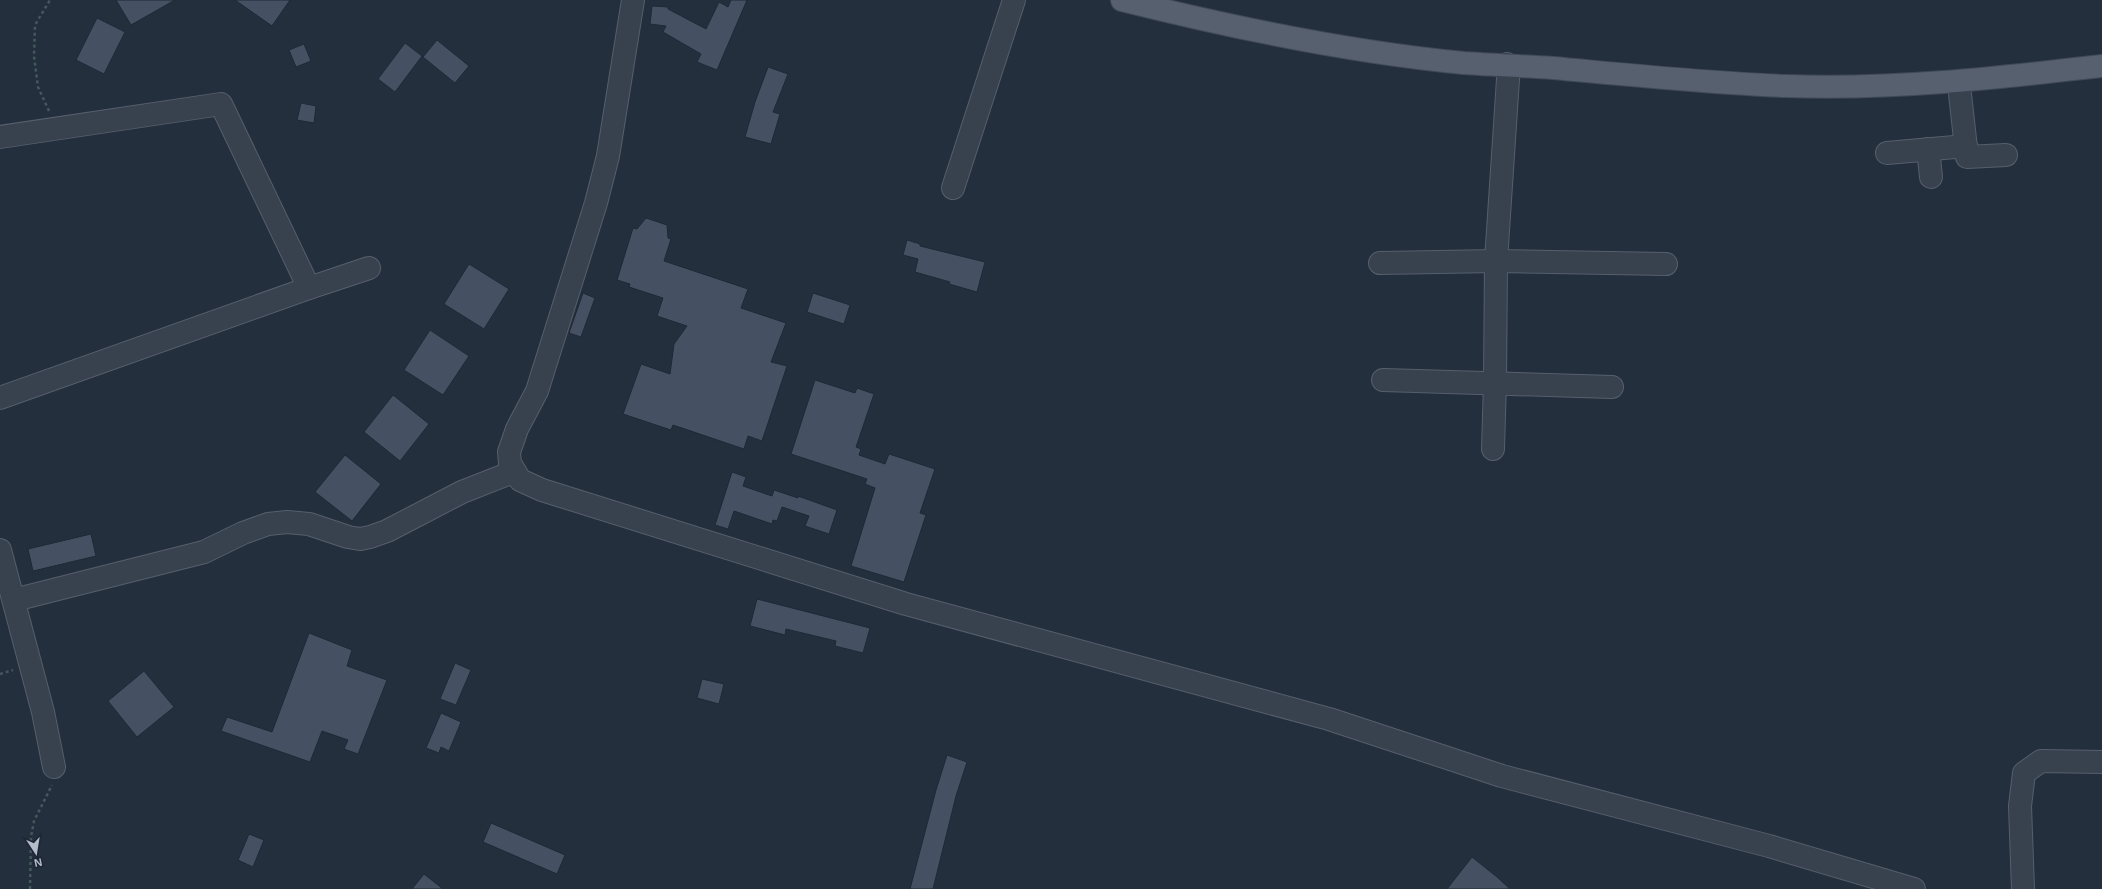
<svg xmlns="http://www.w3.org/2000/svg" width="2102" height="889" font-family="Helvetica,sans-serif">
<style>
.building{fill:#455162;stroke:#1f2835}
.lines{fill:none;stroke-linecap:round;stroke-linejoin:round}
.minor-casing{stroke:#565f6c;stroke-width:24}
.major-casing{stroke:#414a57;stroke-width:24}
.path{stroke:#44595c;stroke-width:2.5;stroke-dasharray:3 3;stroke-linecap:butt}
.minor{stroke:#38414e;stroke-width:22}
.major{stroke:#56606e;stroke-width:22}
</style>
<rect width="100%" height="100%" fill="#242f3e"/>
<g class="building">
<polygon points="116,0 175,0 131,25"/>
<polygon points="235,0 290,0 272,26"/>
<polygon points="731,0 747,0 717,70 697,62 701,54 663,32 666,26 650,24 652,6 668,7 668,9 706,29 719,2 728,7"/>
<polygon points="97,18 125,32 104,74 76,60"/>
<polygon points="437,40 469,66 455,83 423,57"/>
<polygon points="405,43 422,56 395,92 378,79"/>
<polygon points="304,44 311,61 296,67 289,50"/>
<polygon points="768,67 788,74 773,112 780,114 771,144 745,137 755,102"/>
<polygon points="301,103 316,106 314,123 297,120"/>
<polygon points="646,218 667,225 668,238 671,239 664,261 748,289 741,308 786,323 771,362 787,366 762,441 748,436 744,449 673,425 671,430 623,414 641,364 670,374 674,344 687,326 657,316 663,298 629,287 630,284 617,280 633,228 637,229"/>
<polygon points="907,240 920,244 920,246 985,262 977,292 949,284 950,282 915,272 918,259 903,255"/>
<polygon points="469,264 509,289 484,329 444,304"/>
<polygon points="583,293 595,298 581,337 569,333"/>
<polygon points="813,293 850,305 844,324 807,312"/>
<polygon points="430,330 469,356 443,395 404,370"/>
<polygon points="815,380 855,393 857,388 874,394 856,447 861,449 859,455 885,464 889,454 935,469 920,513 926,515 904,582 851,566 875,488 865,484 867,479 791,454"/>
<polygon points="393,395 429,424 400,461 364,432"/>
<polygon points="345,455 381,484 352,521 315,492"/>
<polygon points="732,472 746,477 743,486 772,496 774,490 798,498 798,496 837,510 829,534 805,526 809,516 782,507 777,521 773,520 772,524 734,511 728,529 715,525"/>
<polygon points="91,534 96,556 33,571 28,549"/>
<polygon points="757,599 870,628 863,653 835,646 836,641 786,629 785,635 750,626"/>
<polygon points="309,633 352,650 347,666 387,680 358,754 344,749 348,740 322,731 310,762 221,731 227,717 272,732"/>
<polygon points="455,663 471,670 456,705 440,699"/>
<polygon points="144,671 174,707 137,737 108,701"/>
<polygon points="702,679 724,684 719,704 697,698"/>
<polygon points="441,713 461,722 449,751 441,747 439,753 426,748"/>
<polygon points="947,755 967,762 956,796 933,889 910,889 936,790"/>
<polygon points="491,823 565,855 557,874 483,842"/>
<polygon points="249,834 264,840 253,867 238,860"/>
<polygon points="1472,857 1497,877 1510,889 1447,889"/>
<polygon points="424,874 443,889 412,889"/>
</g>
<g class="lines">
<g class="minor-casing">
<g id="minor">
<polyline points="633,0 608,156 596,203 537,391 517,429 509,452 510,463 520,480 542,490 906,604 1329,719 1502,776 1769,846 1914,889"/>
<polyline points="1960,94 1967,157 2006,155"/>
<polyline points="0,137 221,104 309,288"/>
<polyline points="1928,149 1931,177"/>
<polyline points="1887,153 1966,146"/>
<polyline points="953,188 1014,0"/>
<polyline points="1380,263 1496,261 1666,264"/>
<polyline points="1383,380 1612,387"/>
<polyline points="0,398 309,288 369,268"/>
<polyline points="1493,449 1495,382 1496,261 1508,79 1507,64"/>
<polyline points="0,550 43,712 54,767"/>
<polyline points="14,600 204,552 243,533 268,524 287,522 309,524 348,537 360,539 370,537 387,531 462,492 513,472"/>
<polyline points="2023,889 2020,806 2024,773 2041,761 2102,762"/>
</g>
</g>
<g class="major-casing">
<path id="major" d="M1122 0C1234 28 1349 52 1464 63 1493 65 1523 66 1553 68 1630 75 1708 83 1785 86 1891 90 1997 78 2102 66"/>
</g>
<g class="path">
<polyline points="49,111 38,87 34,56 35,25 50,0"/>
<polyline points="0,674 13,670"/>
<polyline points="30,889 31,837 34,821 52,785"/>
</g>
<use href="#minor" class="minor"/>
<use href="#major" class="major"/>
</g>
<g transform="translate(36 853) rotate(168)" stroke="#1d2633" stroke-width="3" paint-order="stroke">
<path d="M0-3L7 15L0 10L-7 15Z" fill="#b4bcc9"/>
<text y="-6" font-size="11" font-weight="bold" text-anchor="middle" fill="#b4bcc9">N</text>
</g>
</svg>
